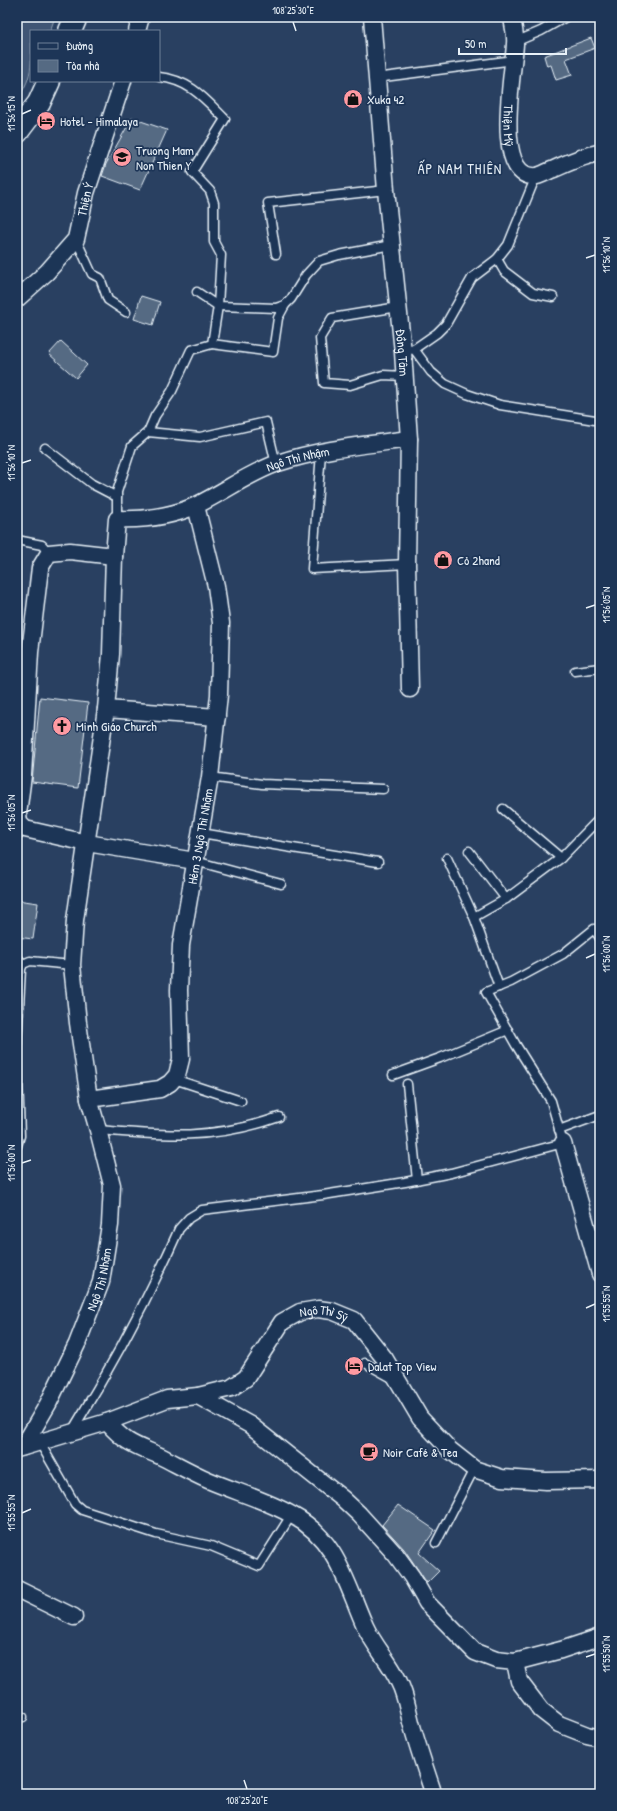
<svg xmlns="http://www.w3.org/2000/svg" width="617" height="1811" font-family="'Patrick Hand',sans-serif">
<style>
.green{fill:#415774;stroke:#94a4b6}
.building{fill:#556a83;stroke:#e8f1f8}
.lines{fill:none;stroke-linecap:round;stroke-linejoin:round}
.lane-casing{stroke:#e8f1f8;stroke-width:11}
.street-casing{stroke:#e8f1f8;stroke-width:19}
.secondary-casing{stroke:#e8f1f8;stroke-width:25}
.lane{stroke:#1d3557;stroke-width:8}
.street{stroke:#1d3557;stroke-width:16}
.secondary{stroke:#1d3557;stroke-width:22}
.ticks{fill:none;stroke:#e8f1f8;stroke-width:1.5}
.labels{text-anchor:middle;stroke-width:3.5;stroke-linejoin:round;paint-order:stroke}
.poi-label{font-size:13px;fill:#e8f1f8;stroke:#1d3557;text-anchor:start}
.street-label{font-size:13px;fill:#e8f1f8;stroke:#1d3557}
.neighbourhood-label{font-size:14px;letter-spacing:1px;fill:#e8f1f8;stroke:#1d3557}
.neatline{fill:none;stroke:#e8f1f8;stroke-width:1.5}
.ticks-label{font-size:10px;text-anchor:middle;fill:#e8f1f8}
</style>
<rect width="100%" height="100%" fill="#294061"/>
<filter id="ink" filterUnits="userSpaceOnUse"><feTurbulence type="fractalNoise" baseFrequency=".025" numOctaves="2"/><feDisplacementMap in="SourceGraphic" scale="8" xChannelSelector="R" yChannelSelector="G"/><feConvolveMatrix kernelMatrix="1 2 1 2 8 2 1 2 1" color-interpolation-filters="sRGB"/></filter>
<g filter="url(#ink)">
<path class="green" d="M17 17H55L50 31H31C31 59 35 75 17 99Z"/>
<g class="building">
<polygon points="591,38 595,48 566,59 572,75 556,80 551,65 547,66 544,56"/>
<polygon points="132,118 167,130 140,190 102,176 106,164"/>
<polygon points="141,296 160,302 153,325 134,319"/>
<polygon points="61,341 87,365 76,378 49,354"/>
<polygon points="40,697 88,703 78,788 32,782"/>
<polygon points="17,900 38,903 33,939 17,937"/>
<polygon points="398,1505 435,1530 419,1553 439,1571 427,1583 404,1549 382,1525"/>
</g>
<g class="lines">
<g class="lane-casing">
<g id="lane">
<polyline points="515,42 541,31 566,17"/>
<polyline points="376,78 514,60"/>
<polyline points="76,239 92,274 100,278 108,300 126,312"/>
<polyline points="276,254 268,203 386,190"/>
<polyline points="497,259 504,271 533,293 553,297"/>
<polyline points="197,292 218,306 276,308 285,305 291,299 306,275 319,261 339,255 391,245"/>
<polyline points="398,307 332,318 320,338 324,383 350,385 383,375 405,376"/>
<polyline points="212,344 273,352 278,318 285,305"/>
<polyline points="414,349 431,372 445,384 467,394 500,405 595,420"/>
<polyline points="403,352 414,349 437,333 446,324 472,278 497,259 508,245 536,176"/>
<polyline points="148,432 200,437 266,422 276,464"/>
<polyline points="45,448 92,484 117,497"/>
<polyline points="321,453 312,569 407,564"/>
<path d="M117 519V492L132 446 148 432 155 416 172 391 191 350 212 344 218 306 221 255 214 242V203L210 191 192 172 225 119C205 99 190 80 159 77"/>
<polyline points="17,540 42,545 49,553"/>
<polyline points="17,650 30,652"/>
<polyline points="575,671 600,668"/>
<polyline points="210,777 262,784 383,789"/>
<polyline points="503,809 561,858"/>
<polyline points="201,833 378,862"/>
<polyline points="469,851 506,899"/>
<polyline points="447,858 474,917"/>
<polyline points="195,861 281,884"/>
<polyline points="17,957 23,964"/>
<polyline points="499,987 474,917 506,899 561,858 600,818"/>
<polyline points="393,1075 440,1058 508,1030"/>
<polyline points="174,1079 241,1101"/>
<polyline points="407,1084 417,1180"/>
<path d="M98 1130C165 1136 215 1140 279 1117"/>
<polyline points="559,1130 600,1115"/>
<polyline points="17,1146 20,1136 17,1045 21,969 23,964 30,961 72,965"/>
<polyline points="365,1363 392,1378"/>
<path d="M72 1431C112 1366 148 1299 179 1229L189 1218 202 1210 323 1195 405 1182 451 1173 563 1143 551 1101 516 1045 486 992 511 982 563 954 594 929 600 938"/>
<polyline points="40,1443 75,1504 82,1510 156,1534 211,1546 259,1566 292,1514"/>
<polyline points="436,1543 474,1469"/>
<polyline points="17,1716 23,1717"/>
</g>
</g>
<g class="street-casing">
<g id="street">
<path id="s1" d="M372 17 386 190 403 352 409 439 407 564 410 689"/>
<path id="s2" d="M512 17C513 26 516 35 515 44 514 69 491 181 537 176 542 175 548 171 554 169 568 163 584 155 600 153"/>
<polyline points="137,31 141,17"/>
<path id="s3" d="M17 299 47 272 76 239 86 193 123 81"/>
<polyline points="114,556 70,551 49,553 40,568 30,652 23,775 18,814 19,823 25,829 87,843 195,861"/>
<polyline points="106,709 217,717"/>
<path id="s4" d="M89 1099 160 1089 170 1083 177 1075 181 1059 179 990 181 945 210 777 219 695 221 623 216 586 196 506"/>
<polyline points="563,1143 600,1274"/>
<polyline points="198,1396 250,1425 343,1499 359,1514 396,1555 412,1577 427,1603 475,1652 496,1660 515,1662 561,1650 600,1637"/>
<path d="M107 1422C126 1444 135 1445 160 1456 176 1464 192 1473 208 1480 236 1492 266 1500 292 1515 337 1539 346 1583 365 1626 374 1646 390 1662 399 1682 406 1695 408 1712 412 1726 418 1747 425 1768 432 1789"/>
<path id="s5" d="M23 1447 48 1404 77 1344 101 1282 110 1225 112 1185 98 1130 89 1099 78 1023 72 965 75 920 106 709 111 654 114 556 117 519C144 520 171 517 197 505 224 492 249 473 278 463 320 449 365 445 409 439"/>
<path id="s6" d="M17 1449 107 1422 167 1399 198 1396 231 1388 246 1378 282 1322 300 1312 318 1309 332 1311 354 1320 385 1359 420 1418 450 1450 474 1469 502 1478 546 1481 600 1480"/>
<polyline points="17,1589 74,1617"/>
<polyline points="515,1662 519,1681 541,1710 559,1724 587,1735 600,1738"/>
</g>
</g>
<g class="secondary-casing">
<g id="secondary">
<polyline points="70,31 76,17"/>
<polyline points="17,132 39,103 49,81"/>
</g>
</g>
<use href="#lane" class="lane"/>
<use href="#street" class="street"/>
<use href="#secondary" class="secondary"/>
</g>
</g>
<path class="ticks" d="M293 22 296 31M22 114 31 110M586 258 595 255M22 463 31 460M586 608 595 605M22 813 31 810M586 958 595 954M22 1163 31 1160M586 1308 595 1304M22 1513 31 1509M586 1657 595 1654M244 1780 247 1789"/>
<defs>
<g id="shop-disc" transform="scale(1)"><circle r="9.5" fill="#ff9aa2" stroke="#1d3557"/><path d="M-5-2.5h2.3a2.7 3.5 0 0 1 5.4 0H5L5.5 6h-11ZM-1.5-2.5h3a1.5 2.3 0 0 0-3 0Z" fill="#111"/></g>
<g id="hotel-disc" transform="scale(1)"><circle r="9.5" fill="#ff9aa2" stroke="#1d3557"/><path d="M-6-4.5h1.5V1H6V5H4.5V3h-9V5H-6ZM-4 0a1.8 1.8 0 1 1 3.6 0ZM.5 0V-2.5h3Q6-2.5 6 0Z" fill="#111"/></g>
<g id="school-disc" transform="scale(1)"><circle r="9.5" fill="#ff9aa2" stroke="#1d3557"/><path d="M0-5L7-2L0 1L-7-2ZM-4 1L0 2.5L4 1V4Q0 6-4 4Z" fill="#111"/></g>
<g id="church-disc" transform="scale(1)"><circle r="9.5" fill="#ff9aa2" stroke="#1d3557"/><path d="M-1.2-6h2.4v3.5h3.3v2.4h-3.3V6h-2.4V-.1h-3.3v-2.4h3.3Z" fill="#111"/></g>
<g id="cafe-disc" transform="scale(1)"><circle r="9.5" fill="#ff9aa2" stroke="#1d3557"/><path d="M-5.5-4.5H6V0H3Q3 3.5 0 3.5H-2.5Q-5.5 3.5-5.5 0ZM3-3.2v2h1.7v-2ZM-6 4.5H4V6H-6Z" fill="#111"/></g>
</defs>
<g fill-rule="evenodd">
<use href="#shop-disc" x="353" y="99"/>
<use href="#hotel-disc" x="46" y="121"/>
<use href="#school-disc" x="122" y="157"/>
<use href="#shop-disc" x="443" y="560"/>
<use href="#church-disc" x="62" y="726"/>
<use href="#hotel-disc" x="354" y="1366"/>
<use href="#cafe-disc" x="369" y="1452"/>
</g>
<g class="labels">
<g class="poi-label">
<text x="367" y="104">Xuka 42</text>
<text x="60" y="126">Hotel - Himalaya</text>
<text x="136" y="155">Truong Mam<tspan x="136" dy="15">Non Thien Y</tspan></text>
<text x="457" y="565">Cỏ 2hand</text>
<text x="76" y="731">Minh Giáo Church</text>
<text x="368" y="1371">Dalat Top View</text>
<text x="383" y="1457">Noir Café &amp; Tea</text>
</g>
<g class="street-label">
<text dy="5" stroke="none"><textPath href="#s2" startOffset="109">Thiện Mỹ</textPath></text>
<text dy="5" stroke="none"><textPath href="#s3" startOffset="125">Thiện Ý</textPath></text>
<text dy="5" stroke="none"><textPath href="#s1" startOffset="337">Đồng Tâm</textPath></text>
<text dy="5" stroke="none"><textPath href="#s5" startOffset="1147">Ngô Thì Nhậm</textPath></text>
<text dy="5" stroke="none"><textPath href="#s4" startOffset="335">Hẻm 3 Ngô Thì Nhậm</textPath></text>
<text dy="5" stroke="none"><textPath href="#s5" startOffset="185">Ngô Thì Nhậm</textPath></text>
<text dy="5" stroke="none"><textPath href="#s6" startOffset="353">Ngô Thì Sỹ</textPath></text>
</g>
<g class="neighbourhood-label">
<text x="460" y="174">ẤP NAM THIÊN</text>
</g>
</g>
<rect width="617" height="1811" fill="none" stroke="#1d3557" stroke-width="44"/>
<rect x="30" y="30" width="130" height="52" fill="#1d3557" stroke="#6e8097"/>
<rect x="38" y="43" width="20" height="6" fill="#1d3557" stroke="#6e8097"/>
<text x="66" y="50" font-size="12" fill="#e8f1f8">Đường</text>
<rect x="38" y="60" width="20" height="12" fill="#556a83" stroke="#6e8097"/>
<text x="66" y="70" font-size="12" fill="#e8f1f8">Tòa nhà</text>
<path d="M459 48v6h107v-6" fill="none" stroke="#e8f1f8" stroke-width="2"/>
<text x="465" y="48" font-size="12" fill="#e8f1f8" stroke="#1d3557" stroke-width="3" paint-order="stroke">50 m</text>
<rect x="22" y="22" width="573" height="1767" class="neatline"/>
<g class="ticks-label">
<text x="293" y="14">108°25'30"E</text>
<text transform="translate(11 114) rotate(-90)" y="4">11°56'15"N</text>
<text transform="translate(606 255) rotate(-90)" y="4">11°56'10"N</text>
<text transform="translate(11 463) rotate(-90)" y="4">11°56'10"N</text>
<text transform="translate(606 605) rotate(-90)" y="4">11°56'05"N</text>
<text transform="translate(11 813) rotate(-90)" y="4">11°56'05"N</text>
<text transform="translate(606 954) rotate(-90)" y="4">11°56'00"N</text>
<text transform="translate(11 1163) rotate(-90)" y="4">11°56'00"N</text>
<text transform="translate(606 1304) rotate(-90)" y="4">11°55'55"N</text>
<text transform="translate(11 1513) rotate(-90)" y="4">11°55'55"N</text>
<text transform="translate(606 1654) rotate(-90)" y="4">11°55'50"N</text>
<text x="247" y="1804">108°25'20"E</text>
</g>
</svg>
